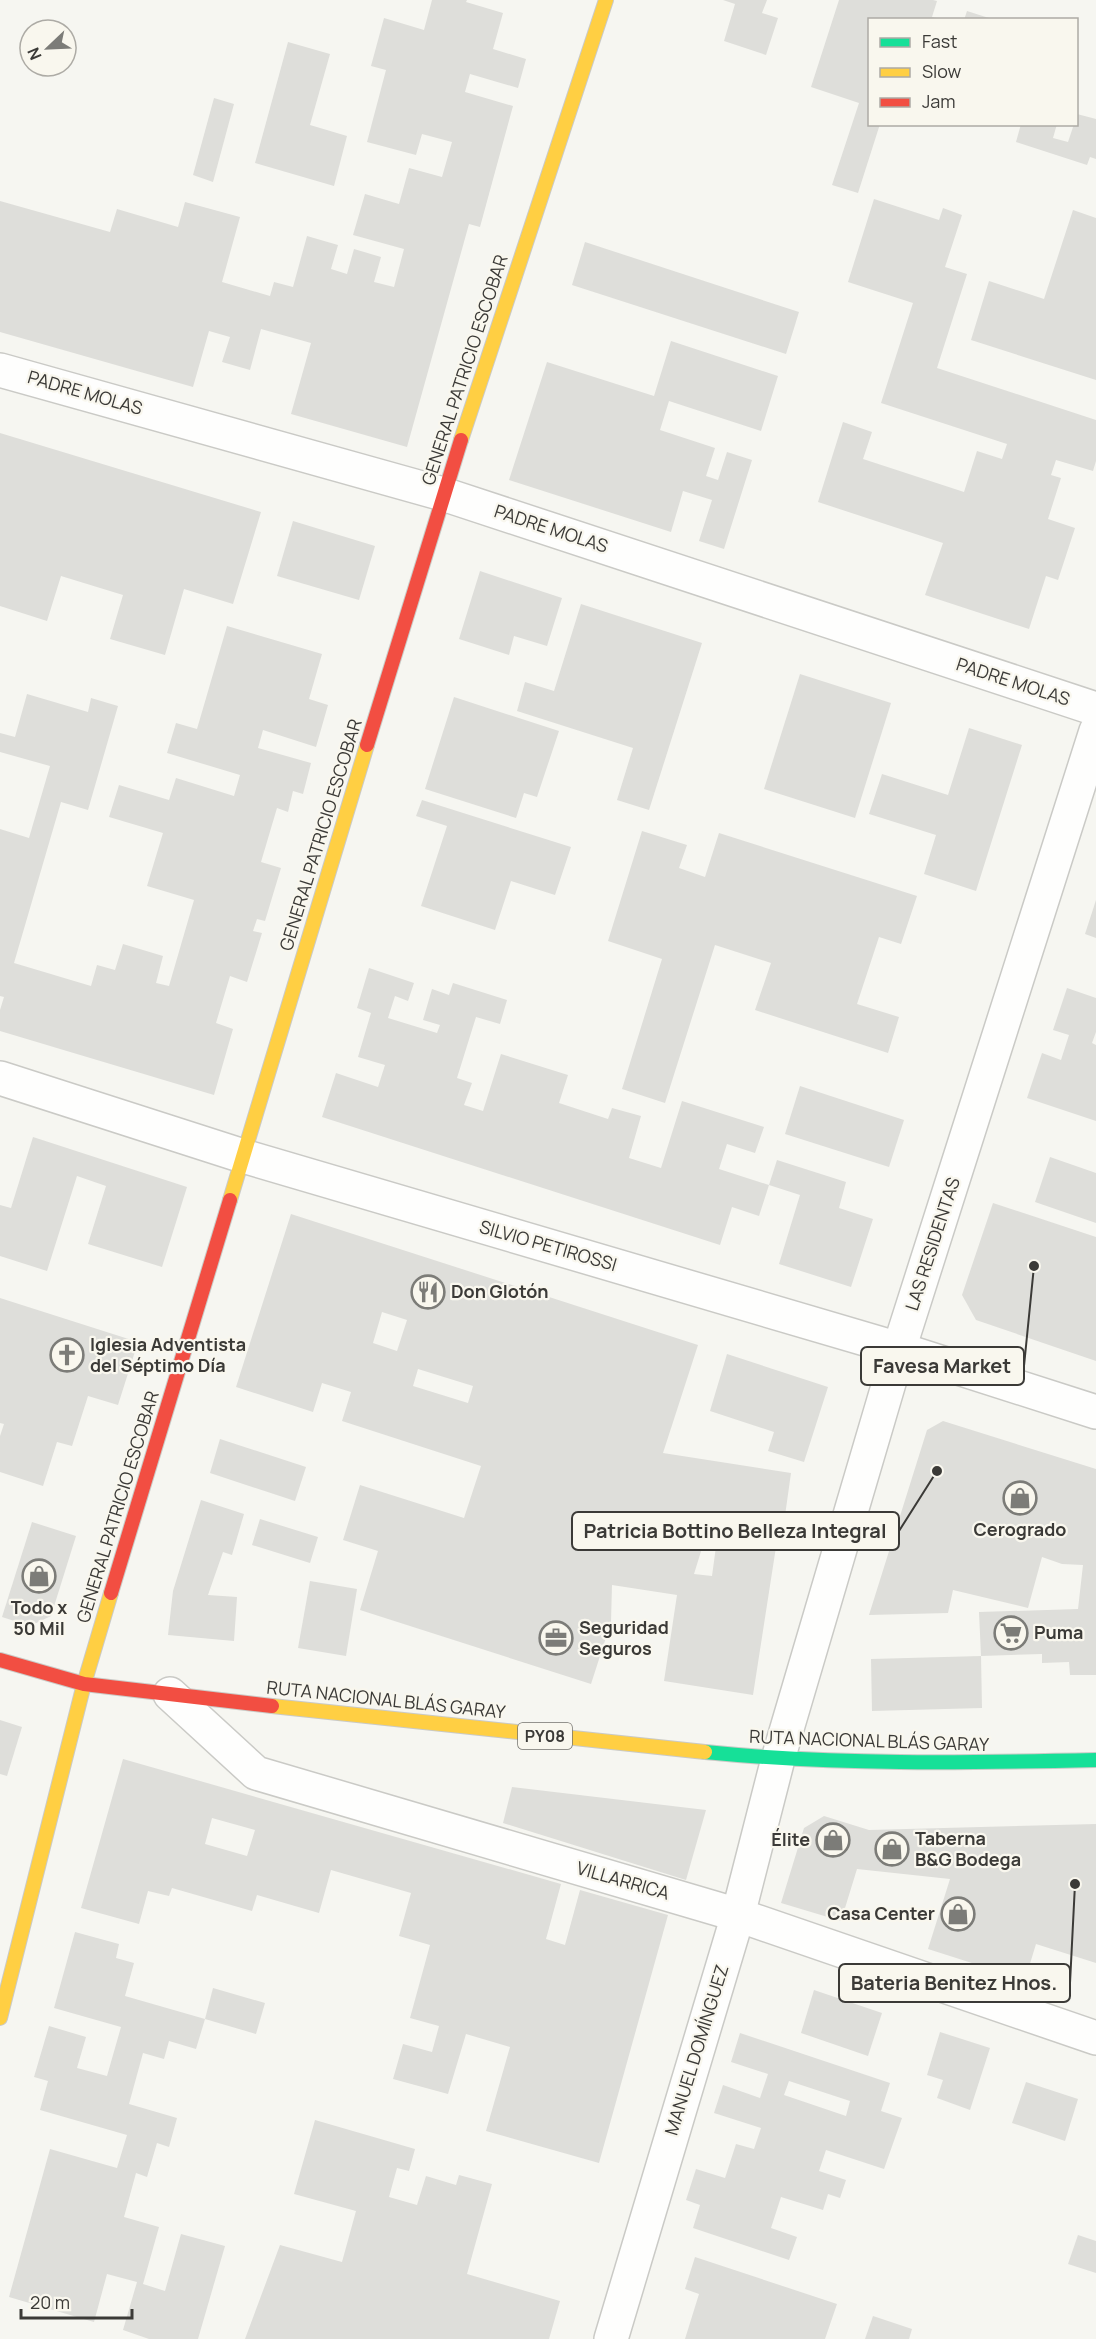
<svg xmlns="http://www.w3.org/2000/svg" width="1096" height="2339" font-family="Manrope,sans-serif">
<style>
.building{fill:#dededa;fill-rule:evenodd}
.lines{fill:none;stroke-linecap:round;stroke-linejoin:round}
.street-casing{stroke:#cacac6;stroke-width:36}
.fast-casing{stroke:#cacac6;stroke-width:16}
.slow-casing{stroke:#cacac6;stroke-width:16}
.jam-casing{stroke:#cacac6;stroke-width:16}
.street{stroke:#fefefd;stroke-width:33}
.fast{stroke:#16e098;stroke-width:14}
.slow{stroke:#ffcf43;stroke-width:14}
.jam{stroke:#f24e42;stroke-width:14}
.labels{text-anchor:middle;stroke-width:4.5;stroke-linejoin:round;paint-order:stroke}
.shield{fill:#f9f7ee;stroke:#74736e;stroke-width:1.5}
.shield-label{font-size:16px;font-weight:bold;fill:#3b3a37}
.street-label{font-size:18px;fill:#3b3a37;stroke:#f9f7ee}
.poi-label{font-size:18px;font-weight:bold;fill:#3b3a37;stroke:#f9f7ee;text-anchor:start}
.leader{fill:none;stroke:#3b3a37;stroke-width:2}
.callout-dot{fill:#3b3a37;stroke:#f9f7ee;stroke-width:2}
.callout{fill:#f9f7ee;stroke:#3b3a37;stroke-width:2}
.callout-label{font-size:20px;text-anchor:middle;font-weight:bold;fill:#3b3a37}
</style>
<rect width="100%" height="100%" fill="#f6f6f1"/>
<g class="building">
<polygon points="432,0 467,0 466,2 503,13 493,49 526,59 518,88 470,74 465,92 513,106 480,227 469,224 407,447 291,414 311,343 261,329 250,370 222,362 230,337 209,331 193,387 0,332 0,201 110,232 117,209 178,227 185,202 240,217 222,282 270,296 274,282 293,287 307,236 338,245 331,269 347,274 354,249 381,257 374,282 394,287 404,249 353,235 365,194 399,204 409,168 442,177 452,142 422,134 416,155 367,142 386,70 371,66 384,18 424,30"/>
<polygon points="723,0 767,0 762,13 778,18 766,55 724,41 735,4"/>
<polygon points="839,0 933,0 937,1 932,17 940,19 870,20 870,124 880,124 858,193 832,185 859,103 811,87"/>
<polygon points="967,11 992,19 992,20 964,20"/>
<polygon points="288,42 330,54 310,125 347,136 334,186 255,163"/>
<polygon points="214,98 234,104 213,182 193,175"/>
<polygon points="1077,114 1096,119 1096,159 1090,157 1087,165 1016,142 1021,124 1057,124 1053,138 1068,142 1074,124 1077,124"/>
<polygon points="874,199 939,220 943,208 962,215 945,267 967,274 937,368 1096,420 1096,461 1093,471 1056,460 1051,475 1061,478 1048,519 1075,528 1058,580 1046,576 1029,629 925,595 943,543 818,502 843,422 872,432 863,459 964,492 977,451 1002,459 1007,444 881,403 913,303 848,282"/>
<polygon points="1073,210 1096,218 1096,380 971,340 989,281 1044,299"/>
<polygon points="585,242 799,312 786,354 572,285"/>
<polygon points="671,341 778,376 761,431 669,401 660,430 715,448 706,476 718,480 727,452 752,460 724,549 699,541 712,500 683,491 671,532 509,480 547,362 654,396"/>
<polygon points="0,433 261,512 233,604 184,589 165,655 110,639 123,595 61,576 47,621 0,606"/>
<polygon points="293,521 375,546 359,600 277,576"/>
<polygon points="480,571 562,598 547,646 514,636 509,655 459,639"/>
<polygon points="581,604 702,643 649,810 617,800 633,748 517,711 525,682 554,691"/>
<polygon points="227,626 322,654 309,699 328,705 316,747 263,730 258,748 311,763 303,794 293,791 288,812 277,808 261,862 281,868 265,921 257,919 253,931 262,933 247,982 230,976 216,1023 233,1029 214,1095 0,1031 0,1010 4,997 0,996 0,829 29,838 50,766 0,752 0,733 15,737 27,694 88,712 91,698 118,706 88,810 61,802 14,963 91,986 97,965 115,970 123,944 163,956 156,983 169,986 194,900 147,886 163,833 109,817 119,785 169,800 176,778 234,796 240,775 167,753 176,723 197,729"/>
<polygon points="800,674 891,703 855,818 764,789"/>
<polygon points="454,697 559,731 537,797 524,793 516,818 425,789"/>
<polygon points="969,728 1022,745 976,891 924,874 936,835 869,814 882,774 948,795"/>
<polygon points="422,800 571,847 555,895 511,881 495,930 421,906 447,826 416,816"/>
<polygon points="642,831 687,845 679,868 705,877 719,833 917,896 901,944 879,937 857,1004 899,1017 888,1053 755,1010 771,963 715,945 665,1103 622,1089 662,959 608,941"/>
<polygon points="1096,900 1096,938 1085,934"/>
<polygon points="369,968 414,983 408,1001 395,996 388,1018 437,1033 440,1025 423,1020 432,989 449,995 453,983 507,1000 500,1024 476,1017 457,1078 472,1083 464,1105 483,1111 501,1054 568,1075 559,1103 608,1119 612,1108 641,1116 629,1158 661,1168 682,1101 764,1127 755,1153 727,1144 719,1169 769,1185 759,1216 732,1207 720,1245 322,1117 336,1073 378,1087 385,1065 358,1057 371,1013 357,1008"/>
<polygon points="1067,988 1096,998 1096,1032 1092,1043 1096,1045 1096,1121 1027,1098 1042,1053 1061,1060 1069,1035 1053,1030"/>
<polygon points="800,1086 904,1120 889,1167 785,1134"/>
<polygon points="33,1137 187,1187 162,1267 88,1244 106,1186 77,1176 47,1271 0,1256 0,1205 11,1208"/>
<polygon points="1050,1157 1096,1173 1096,1223 1035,1202"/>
<polygon points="777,1160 846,1182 839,1208 873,1219 851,1287 779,1264 800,1195 769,1185"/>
<polygon points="993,1203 1096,1237 1096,1361 976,1320 962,1295"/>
<path d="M291 1214 698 1345 663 1453 791 1473 783 1530 711 1519 694 1574 712 1576 717 1539 776 1547 753 1695 664 1681 677 1595 612 1585 611 1622 591 1684 360 1610 378 1551 343 1540 360 1485 464 1518 481 1466 342 1421 351 1392 322 1383 313 1412 236 1387ZM382 1312 407 1320 397 1351 373 1343ZM418 1369 473 1386 468 1403 413 1386Z"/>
<polygon points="0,1298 138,1342 118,1405 88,1396 72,1446 57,1442 43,1486 0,1472 0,1436 4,1424 0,1423"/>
<polygon points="727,1354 828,1387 804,1462 768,1451 774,1432 710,1411"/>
<polygon points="943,1421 1096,1469 1096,1675 1070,1675 1069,1662 1042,1663 1042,1654 981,1656 979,1612 1078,1609 1083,1565 1062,1564 1042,1557 1028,1608 953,1590 948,1613 869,1615 927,1430"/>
<polygon points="220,1439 306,1467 295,1501 210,1473"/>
<polygon points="201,1500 244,1514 232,1555 223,1552 208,1595 237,1597 234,1641 168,1635 173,1591"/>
<polygon points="260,1519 318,1537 310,1563 252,1545"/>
<polygon points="32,1522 76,1536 51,1616 30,1626 2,1617"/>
<polygon points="310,1581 357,1589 346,1656 298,1648"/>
<polygon points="981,1656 982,1708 872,1711 871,1659"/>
<polygon points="0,1720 22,1727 7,1776 0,1774"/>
<path d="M123 1759 561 1884 546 1939 565 1945 580 1890 668 1915 599 2163 486 2131 510 2047 466 2034 448 2094 393 2079 403 2044 432 2052 439 2026 410 2018 430 1945 399 1936 411 1893 331 1870 319 1913 257 1895 252 1911 172 1888 169 1896 148 1891 139 1924 81 1908ZM212 1818 255 1830 247 1856 205 1844Z"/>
<polygon points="512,1787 706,1810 686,1880 503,1823"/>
<polygon points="824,1816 869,1830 1096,1824 1096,1963 1036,1944 1025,1980 928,1949 950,1879 857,1869 841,1921 781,1903 804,1828"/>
<polygon points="75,1932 119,1944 116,1958 134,1963 125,1996 205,2019 196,2049 169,2041 164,2059 143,2053 129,2104 177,2118 169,2147 157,2143 147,2177 136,2173 124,2217 159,2227 143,2284 165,2291 181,2234 225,2246 198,2339 149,2339 123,2330 137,2282 107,2274 94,2322 9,2297 50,2149 117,2168 127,2135 40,2110 48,2081 34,2077 49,2026 86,2037 77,2068 107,2076 121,2027 54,2008"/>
<polygon points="213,1988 265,2003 256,2034 205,2019"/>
<polygon points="814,1990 882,2013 868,2056 801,2033"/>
<polygon points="940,2032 990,2048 970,2110 937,2098 943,2080 927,2075"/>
<path d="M740 2033 890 2083 881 2111 902 2118 884 2169 826 2150 819 2171 846 2180 840 2198 828 2194 823 2210 781 2197 771 2228 797 2237 789 2260 693 2228 700 2205 686 2200 696 2169 725 2178 736 2144 754 2149 761 2128 714 2113 723 2085 760 2098 768 2074 731 2062ZM789 2081 850 2101 846 2116 784 2095Z"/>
<polygon points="1026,2082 1078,2099 1065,2141 1012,2123"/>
<polygon points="315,2120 415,2149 409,2171 397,2168 389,2197 417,2205 426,2176 456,2185 459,2175 492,2184 467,2274 560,2301 549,2339 245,2339 280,2245 342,2262 356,2211 294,2194"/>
<polygon points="1078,2235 1096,2241 1096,2273 1068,2264"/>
<polygon points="695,2257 837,2304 825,2339 685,2339 699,2294 685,2289"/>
<polygon points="873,2316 912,2329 909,2339 865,2339"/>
</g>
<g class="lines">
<g class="street-casing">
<g id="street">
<polyline points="0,370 443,494 1096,709"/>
<polyline points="0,1078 243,1156 899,1349 1096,1412"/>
<polyline points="170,1694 256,1773 738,1915 1096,2038"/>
<polyline points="611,2339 738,1915 778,1759 899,1349 1096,731"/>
</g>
</g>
<g class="fast-casing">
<path id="fast" d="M705 1752C835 1765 965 1763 1096 1760"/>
</g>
<g class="slow-casing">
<g id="slow">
<polyline points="461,440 606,0"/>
<polyline points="230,1200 367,745"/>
<polyline points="272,1706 705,1752"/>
<polyline points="0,2018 84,1684 111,1593"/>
</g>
</g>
<g class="jam-casing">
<g id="jam">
<polyline points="367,745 461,440"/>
<polyline points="111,1593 230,1200"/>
<polyline points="0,1660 84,1684 272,1706"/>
</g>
</g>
<use href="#street" class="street"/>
<use href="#fast" class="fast"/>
<use href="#slow" class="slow"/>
<use href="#jam" class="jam"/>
</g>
<defs>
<g id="restaurant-ring" transform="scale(1.725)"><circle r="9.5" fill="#f9f7ee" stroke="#7c7c78" stroke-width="1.5"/><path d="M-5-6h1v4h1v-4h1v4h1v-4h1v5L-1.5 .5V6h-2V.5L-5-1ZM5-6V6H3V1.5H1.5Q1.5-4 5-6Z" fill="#7c7c78"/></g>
<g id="church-ring" transform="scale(1.725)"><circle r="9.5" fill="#f9f7ee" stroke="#7c7c78" stroke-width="1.5"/><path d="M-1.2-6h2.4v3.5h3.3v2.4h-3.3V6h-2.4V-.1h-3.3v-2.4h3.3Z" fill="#7c7c78"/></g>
<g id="shop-ring" transform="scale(1.725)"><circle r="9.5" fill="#f9f7ee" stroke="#7c7c78" stroke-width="1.5"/><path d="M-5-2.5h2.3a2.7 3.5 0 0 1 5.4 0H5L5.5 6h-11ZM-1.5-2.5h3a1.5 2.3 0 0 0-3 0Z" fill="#7c7c78"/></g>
<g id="supermarket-ring" transform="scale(1.725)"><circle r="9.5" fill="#f9f7ee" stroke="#7c7c78" stroke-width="1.5"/><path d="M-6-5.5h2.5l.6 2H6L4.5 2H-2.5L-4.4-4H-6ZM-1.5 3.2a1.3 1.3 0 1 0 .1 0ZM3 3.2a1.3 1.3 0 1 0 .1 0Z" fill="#7c7c78"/></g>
<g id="office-ring" transform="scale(1.725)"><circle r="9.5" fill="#f9f7ee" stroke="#7c7c78" stroke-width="1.5"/><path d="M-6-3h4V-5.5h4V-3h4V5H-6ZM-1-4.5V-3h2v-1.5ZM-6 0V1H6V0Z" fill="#7c7c78"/></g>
</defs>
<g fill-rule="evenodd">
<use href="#restaurant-ring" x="428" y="1292"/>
<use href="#church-ring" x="67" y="1355"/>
<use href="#shop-ring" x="1020" y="1498"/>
<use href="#shop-ring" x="39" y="1576"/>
<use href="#supermarket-ring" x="1011" y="1633"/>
<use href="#office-ring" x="556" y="1638"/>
<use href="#shop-ring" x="833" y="1840"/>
<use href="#shop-ring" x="892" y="1849"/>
<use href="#shop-ring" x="958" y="1914"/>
</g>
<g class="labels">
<rect class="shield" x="518" y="1723" width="54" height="26" rx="4.5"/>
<g class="shield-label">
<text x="545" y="1742">PY08</text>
</g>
<g class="street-label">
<text transform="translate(465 370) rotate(-72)" y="6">GENERAL PATRICIO ESCOBAR</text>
<text transform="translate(85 393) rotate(16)" y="6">PADRE MOLAS</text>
<text transform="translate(551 529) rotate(18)" y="6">PADRE MOLAS</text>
<text transform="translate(1013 682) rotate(18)" y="6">PADRE MOLAS</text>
<text transform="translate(321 835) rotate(-73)" y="6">GENERAL PATRICIO ESCOBAR</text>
<text transform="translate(933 1244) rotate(-72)" y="6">LAS RESIDENTAS</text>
<text transform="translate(548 1246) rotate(16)" y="6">SILVIO PETIROSSI</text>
<text transform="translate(118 1507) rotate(-73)" y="6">GENERAL PATRICIO ESCOBAR</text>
<text transform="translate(386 1700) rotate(6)" y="6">RUTA NACIONAL BLÁS GARAY</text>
<text transform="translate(869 1741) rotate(2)" y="6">RUTA NACIONAL BLÁS GARAY</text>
<text transform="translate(623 1881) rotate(16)" y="6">VILLARRICA</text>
<text transform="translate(697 2050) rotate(-73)" y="6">MANUEL DOMÍNGUEZ</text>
</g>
<g class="poi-label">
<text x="451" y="1298">Don Glotón</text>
<text x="90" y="1351">Iglesia Adventista<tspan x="90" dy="21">del Séptimo Día</tspan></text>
<text x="1020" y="1536" text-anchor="middle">Cerogrado</text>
<text x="39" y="1614" text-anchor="middle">Todo x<tspan x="39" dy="21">50 Mil</tspan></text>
<text x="579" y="1634">Seguridad<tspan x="579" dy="21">Seguros</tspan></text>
<text x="1034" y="1639">Puma</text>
<text x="915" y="1845">Taberna<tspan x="915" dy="21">B&amp;G Bodega</tspan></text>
<text x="810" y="1846" text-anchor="end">Élite</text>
<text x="935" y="1920" text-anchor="end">Casa Center</text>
</g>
</g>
<path class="leader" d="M1034 1266L1024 1366M937 1471L899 1531M1075 1884L1070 1983"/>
<g class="callout-dot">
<circle cx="1034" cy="1266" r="6"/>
<circle cx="937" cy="1471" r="6"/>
<circle cx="1075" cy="1884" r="6"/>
</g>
<g class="callout">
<rect x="861" y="1347" width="163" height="38" rx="6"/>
<rect x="572" y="1512" width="327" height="38" rx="6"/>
<rect x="839" y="1964" width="231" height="38" rx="6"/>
</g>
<g class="callout-label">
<text x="942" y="1373">Favesa Market</text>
<text x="735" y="1538">Patricia Bottino Belleza Integral</text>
<text x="954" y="1990">Bateria Benitez Hnos.</text>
</g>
<rect x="868" y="18" width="210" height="108" fill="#f9f7ee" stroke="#adaba5" stroke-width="1.5"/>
<rect x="880" y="38" width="30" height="9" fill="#16e098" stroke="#adaba5" stroke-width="1.5"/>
<text x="922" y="48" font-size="18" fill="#3b3a37">Fast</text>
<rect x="880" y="68" width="30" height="9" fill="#ffcf43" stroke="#adaba5" stroke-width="1.5"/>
<text x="922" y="78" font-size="18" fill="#3b3a37">Slow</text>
<rect x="880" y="98" width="30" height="9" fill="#f24e42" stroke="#adaba5" stroke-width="1.5"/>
<text x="922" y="108" font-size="18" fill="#3b3a37">Jam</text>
<g transform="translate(48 48) rotate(247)"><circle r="28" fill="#f9f7ee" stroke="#adaba5" stroke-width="1.5"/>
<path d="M0-4.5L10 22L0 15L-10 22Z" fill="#7c7c78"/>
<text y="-9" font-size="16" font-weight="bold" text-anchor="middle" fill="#3b3a37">N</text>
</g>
<path d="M21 2309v9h111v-9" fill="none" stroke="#3b3a37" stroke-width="3"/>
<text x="30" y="2309" font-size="18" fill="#3b3a37" stroke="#f9f7ee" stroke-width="4.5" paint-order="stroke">20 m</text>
</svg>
